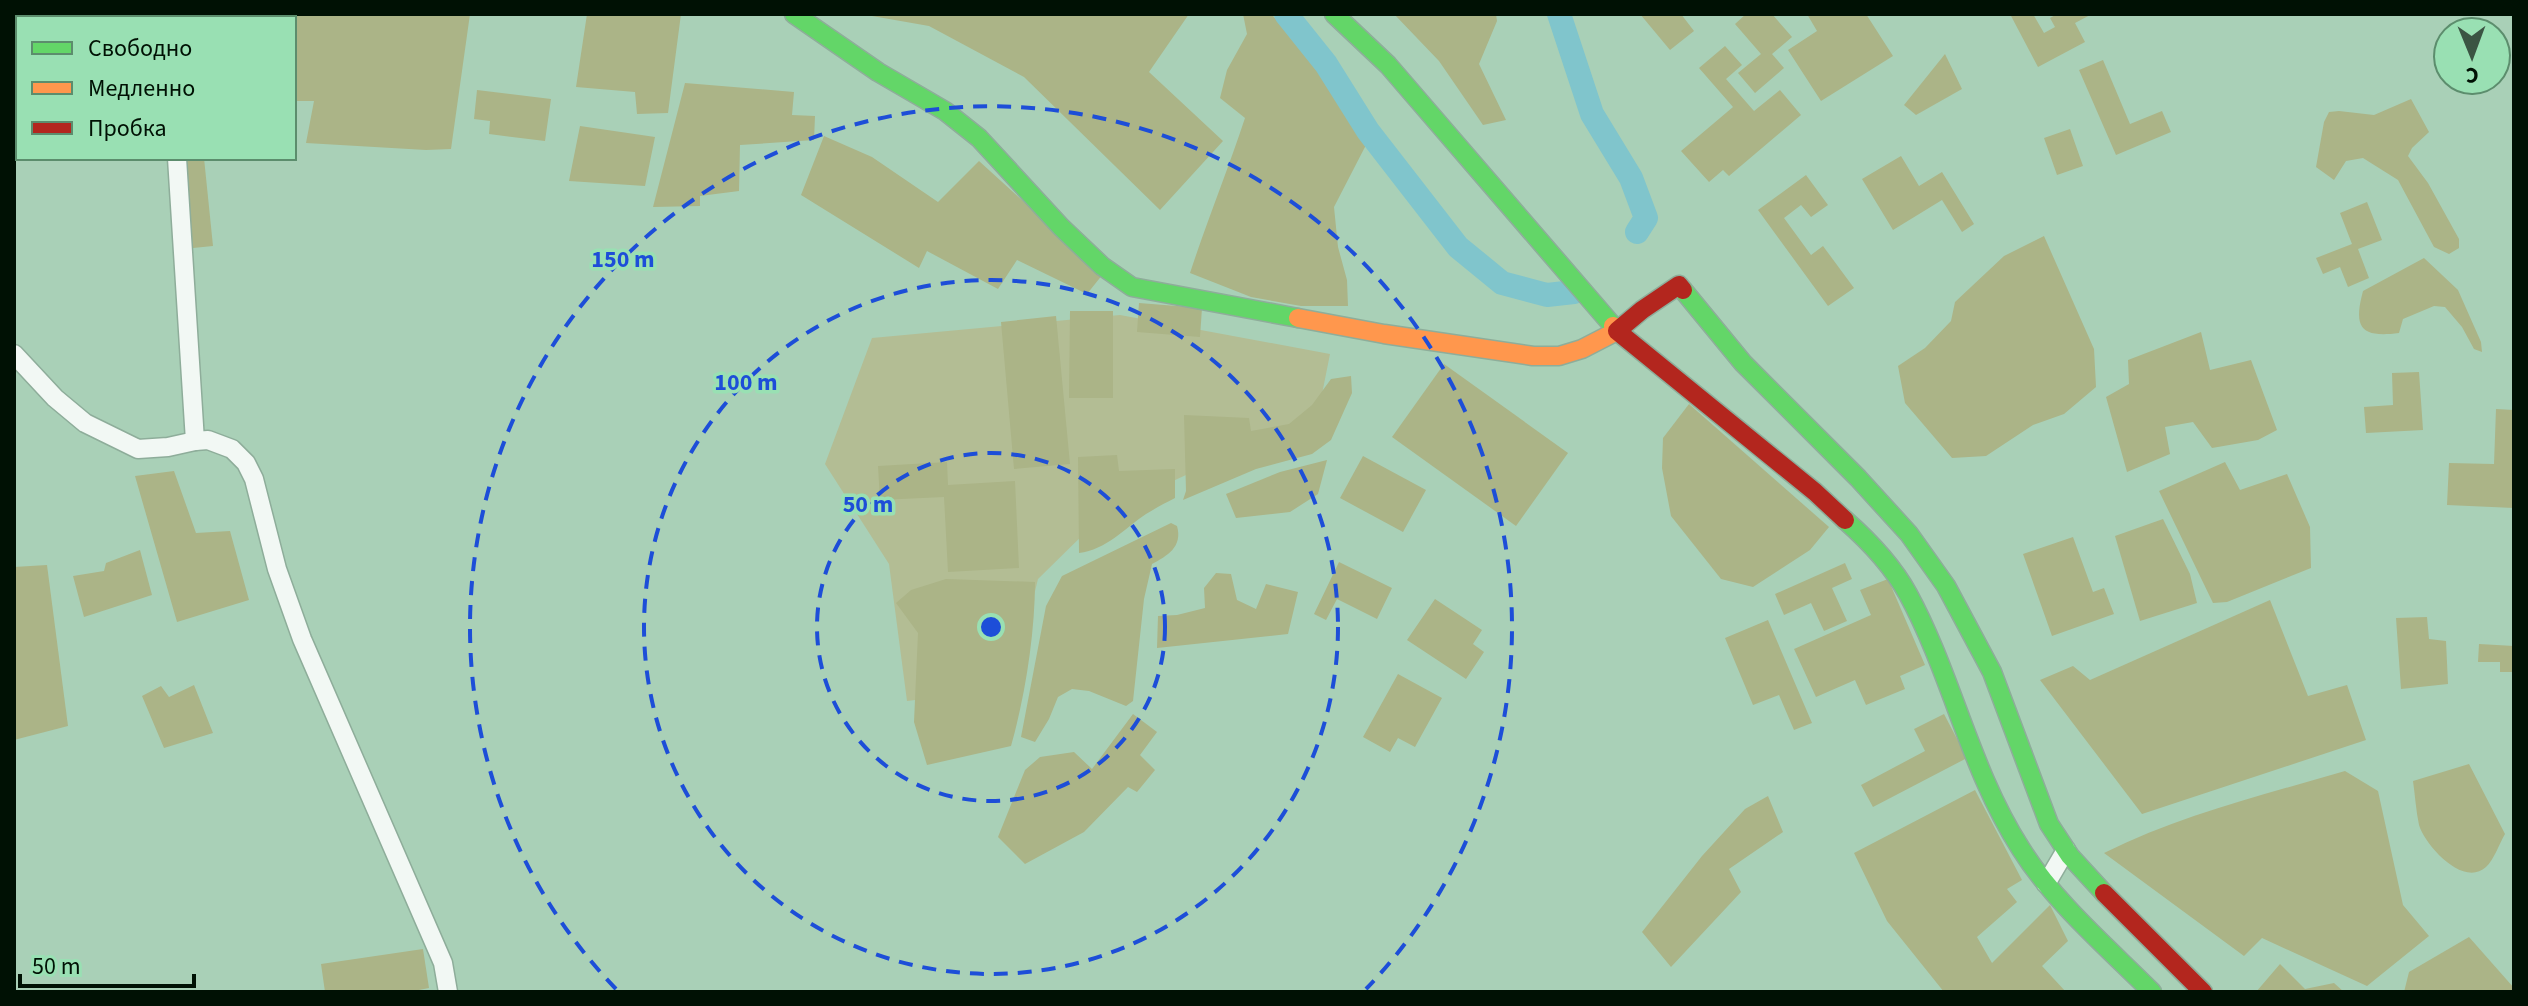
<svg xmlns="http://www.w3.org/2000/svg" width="2528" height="1006" font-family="'Source Sans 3',sans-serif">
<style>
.green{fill:#b3bd94}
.forest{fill:#abb487}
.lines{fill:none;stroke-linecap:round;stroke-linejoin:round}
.canal{stroke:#80c5cc;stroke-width:24}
.street-casing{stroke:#8ead9a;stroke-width:21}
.fast-casing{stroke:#8ead9a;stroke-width:21}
.slow-casing{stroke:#8ead9a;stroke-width:21}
.jam-casing{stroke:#8ead9a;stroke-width:21}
.street{stroke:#f2f8f4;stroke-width:18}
.fast{stroke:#63d668;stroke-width:18}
.slow{stroke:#ff974d;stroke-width:18}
.jam{stroke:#b3261e;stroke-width:18}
.ring{fill:none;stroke:#1d4ed8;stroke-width:4;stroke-dasharray:14 10}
.centre{fill:#1d4ed8;stroke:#99e0b3;stroke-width:4}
.ring-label{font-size:24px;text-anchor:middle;font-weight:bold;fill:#1d4ed8;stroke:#99e0b3;stroke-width:7;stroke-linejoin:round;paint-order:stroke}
</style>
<rect width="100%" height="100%" fill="#a9d0b7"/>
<polygon class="green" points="1120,315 1330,354 1318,414 1160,487 1094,524 1038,579 1011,688 907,701 889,564 825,464 872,338"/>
<g class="forest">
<polygon points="154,14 470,14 451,149 426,150 306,143 314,101 294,101 294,18 155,18"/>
<polygon points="587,14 681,14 668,113 637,114 635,92 576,87"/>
<polygon points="811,14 1189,14 1149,72 1223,141 1160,210 1024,77 929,26 872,16"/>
<path d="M1243 14H1271C1313 55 1338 95 1366 145L1334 207 1338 247 1347 280 1348 306H1301L1251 297 1190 273C1207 221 1228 170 1245 118L1220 98 1227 70 1247 34Z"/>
<polygon points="1394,14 1496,14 1497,21 1479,64 1506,120 1483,125 1439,61"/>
<polygon points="1640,14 1681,14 1694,31 1670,50"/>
<polygon points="1746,14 1772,14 1792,37 1772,54 1784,68 1755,93 1738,73 1761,54 1735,24"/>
<polygon points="1807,14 1866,14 1893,56 1821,101 1788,50 1817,31"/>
<polygon points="2010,14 2033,14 2044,33 2055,27 2050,18 2057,14 2092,14 2075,23 2085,42 2038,67"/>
<polygon points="1725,46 1742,65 1726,79 1754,111 1780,90 1801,115 1729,176 1723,170 1709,182 1681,151 1733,107 1699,68"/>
<polygon points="1945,54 1962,89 1916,115 1904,105"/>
<polygon points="2103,60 2130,124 2162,111 2171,132 2116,155 2079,70"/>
<polygon points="685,83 794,92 792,115 815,116 814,140 740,145 739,191 700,196 700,206 653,207"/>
<polygon points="477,90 551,99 545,141 489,134 490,121 474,119"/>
<polygon points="2411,99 2429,132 2412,148 2408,156 2428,183 2459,239 2459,248 2449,254 2434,247 2398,180 2363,158 2346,161 2334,180 2316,167 2324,122 2329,112 2339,111 2374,115"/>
<polygon points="580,126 655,137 645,186 569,181"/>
<polygon points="2070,129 2083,166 2057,175 2044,138"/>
<polygon points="824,136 872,157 938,202 979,161 1103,274 1087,294 1017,260 998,289 927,251 919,268 801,195"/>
<polygon points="1901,156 1919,186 1942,172 1974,224 1962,232 1942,200 1893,230 1862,179"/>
<polygon points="181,158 204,158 213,246 193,248"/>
<polygon points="1806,175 1828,205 1811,217 1801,205 1784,218 1811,255 1823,246 1854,288 1828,306 1758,210"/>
<polygon points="2367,202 2382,240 2358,249 2369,278 2348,287 2340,267 2323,274 2316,258 2352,244 2340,213"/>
<polygon points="2044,236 2094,349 2096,387 2064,414 2033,425 1986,456 1952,458 1905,403 1898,366 1925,348 1951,321 1955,302 2004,256"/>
<path d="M2424 258 2458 290 2481 342 2482 352 2474 349 2462 327 2445 307 2434 306 2403 319 2399 333C2361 338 2353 328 2363 291Z"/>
<polygon points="1139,303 1202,308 1200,337 1137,332"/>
<polygon points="1070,311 1113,311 1113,398 1069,398"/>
<polygon points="1056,316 1070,464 1014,469 1001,322"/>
<polygon points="2201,332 2210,370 2251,360 2277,430 2258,440 2212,448 2193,422 2165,427 2170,454 2127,472 2106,397 2129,384 2128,360"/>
<polygon points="1444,364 1568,453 1516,526 1392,437"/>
<polygon points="2419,372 2423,430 2366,433 2364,407 2393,405 2392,373"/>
<polygon points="1351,376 1352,393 1331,440 1312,454 1256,469 1183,500 1186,491 1184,415 1249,418 1251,431 1289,424 1312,405 1331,379"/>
<polygon points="1689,404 1829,527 1810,550 1753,587 1721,579 1671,516 1662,468 1663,438"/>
<polygon points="2496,409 2514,410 2514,508 2447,505 2449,463 2494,464"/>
<path d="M1117 455 1119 471 1175 469V498C1165 503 1156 508 1146 514 1125 528 1106 550 1079 553L1078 457Z"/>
<polygon points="1363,456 1426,490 1403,532 1340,498"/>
<polygon points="1327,460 1318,494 1290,512 1236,518 1226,494 1280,472"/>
<polygon points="947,462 948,485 1015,481 1019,568 948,572 944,497 880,500 878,466"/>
<polygon points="2225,462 2240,490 2287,474 2310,527 2311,568 2227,602 2213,603 2159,491"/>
<polygon points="174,471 196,533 230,531 249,600 177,622 135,476"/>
<polygon points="2163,519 2190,574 2197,603 2140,621 2115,536"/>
<path d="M1171 523 1177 526C1183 547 1167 556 1152 564L1144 599 1133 701 1126 706 1089 691 1072 689 1058 697 1049 719 1035 742 1021 737 1046 606 1062 576Z"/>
<polygon points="2073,537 2093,592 2104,588 2114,614 2052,636 2023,554"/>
<polygon points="140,550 152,595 84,617 73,576 104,571 106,563"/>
<polygon points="1339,562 1392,588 1377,619 1337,599 1326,620 1314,614"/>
<polygon points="1845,563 1852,579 1832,588 1847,621 1824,631 1811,603 1784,615 1775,594"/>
<polygon points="47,565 68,726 14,740 14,567"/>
<polygon points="1216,573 1231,574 1237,600 1256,609 1266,584 1298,592 1288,634 1157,648 1158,616 1177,615 1205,608 1204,588"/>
<path d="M946 579 1035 582C1035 633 1025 697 1011 746L927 765 914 722 918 633 896 603 911 590Z"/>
<polygon points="1888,579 1925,665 1900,676 1905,689 1866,705 1855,680 1816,697 1794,649 1871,615 1860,590"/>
<polygon points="1435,599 1482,630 1473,644 1484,652 1466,679 1407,640"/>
<polygon points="2270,600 2308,696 2347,685 2366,740 2142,814 2040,680 2073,666 2090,680"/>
<polygon points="2427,617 2429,639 2446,641 2448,684 2401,689 2396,618"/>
<polygon points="1768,620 1812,723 1794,730 1779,695 1753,705 1725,638"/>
<polygon points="2479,644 2514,646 2514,672 2500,672 2500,662 2478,662"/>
<polygon points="1398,674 1442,698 1415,747 1398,738 1390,752 1363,737"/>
<polygon points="194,685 213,733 164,748 142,696 161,686 169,697"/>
<polygon points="1133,714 1157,732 1140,755 1155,770 1137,792 1128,787 1084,832 1025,864 998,837 1025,770 1040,757 1074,752 1092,769"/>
<polygon points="1944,714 1967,758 1873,807 1861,785 1925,751 1914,729"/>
<path d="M2469 764 2505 834C2499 844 2494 860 2486 867 2463 888 2425 845 2419 825 2416 811 2415 795 2413 781Z"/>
<path d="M2345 771 2378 791 2403 905 2429 936 2367 986 2262 938 2244 956 2104 853C2181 815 2263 795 2345 771Z"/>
<polygon points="1975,790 2022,880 2007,889 2017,902 1977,937 1992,963 2050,905 2068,941 2042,966 2066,992 1944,992 1887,921 1854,853"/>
<polygon points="1768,796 1783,832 1729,869 1741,892 1671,967 1642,932 1702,856 1745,809"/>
<polygon points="2469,937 2514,988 2514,992 2404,992 2409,972"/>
<polygon points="423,949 429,988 409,992 325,992 321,964"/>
<polygon points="2280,964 2305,989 2334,983 2344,992 2256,992"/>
</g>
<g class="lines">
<g class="canal">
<polyline points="1286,14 1326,64 1368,131 1458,247 1502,283 1547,295 1574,292"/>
<polyline points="1559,14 1592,114 1631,178 1646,218 1637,232"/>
</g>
<g class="street-casing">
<g id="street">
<polyline points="144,14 145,18"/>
<polyline points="14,354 55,398 85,423 138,449 168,447 195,441 177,158"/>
<polyline points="195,441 208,440 232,449 246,463 254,479 277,569 302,639 443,963 448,992"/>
<polyline points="2046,884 2066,850"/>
</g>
</g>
<g class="fast-casing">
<g id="fast">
<polyline points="794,14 878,72 945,111 979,138 1061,227 1102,266 1132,287 1298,318"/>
<polyline points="1334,14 1388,65 1613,326"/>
<polyline points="1683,290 1743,363 1858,478 1909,534 1946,586 1992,672 2049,824 2070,856 2104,893"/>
<path d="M1845 520C1869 541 1892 565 1908 594 1952 675 1970 770 2021 849 2055 903 2107 947 2152 992"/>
</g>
</g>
<g class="slow-casing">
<polyline id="slow" points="1298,318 1384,334 1533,356 1559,356 1582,349 1617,331 1613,326"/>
</g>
<g class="jam-casing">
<g id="jam">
<polyline points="1683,290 1679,285 1642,310 1617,331 1815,492 1845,520"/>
<polyline points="2104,893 2203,992"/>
</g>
</g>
<use href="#street" class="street"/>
<use href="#fast" class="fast"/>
<use href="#slow" class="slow"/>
<use href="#jam" class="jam"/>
</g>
<g class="ring">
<circle cx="991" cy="627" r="174"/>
<circle cx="991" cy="627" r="347"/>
<path d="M616 989A521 521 0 1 1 1366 989"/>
</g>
<circle cx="991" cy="627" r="12" class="centre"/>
<g class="ring-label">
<text x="623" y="267">150 m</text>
<text x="746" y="390">100 m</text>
<text x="868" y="512">50 m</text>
</g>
<rect width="2528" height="1006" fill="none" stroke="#001104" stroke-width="32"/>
<rect x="16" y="16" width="280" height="144" fill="#99e0b3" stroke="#5c8d6d" stroke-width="2"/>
<rect x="32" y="42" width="40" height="12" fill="#63d668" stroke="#5c8d6d" stroke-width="2"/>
<text x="88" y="56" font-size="24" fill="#001104">Свободно</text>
<rect x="32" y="82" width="40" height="12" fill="#ff974d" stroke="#5c8d6d" stroke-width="2"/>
<text x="88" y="96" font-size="24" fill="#001104">Медленно</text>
<rect x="32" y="122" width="40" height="12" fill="#b3261e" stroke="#5c8d6d" stroke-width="2"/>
<text x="88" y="136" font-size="24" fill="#001104">Пробка</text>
<g transform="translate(2472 56) rotate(179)"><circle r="38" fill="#99e0b3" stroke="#5c8d6d" stroke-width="2"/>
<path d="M0-6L14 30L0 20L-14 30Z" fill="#3b5443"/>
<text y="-12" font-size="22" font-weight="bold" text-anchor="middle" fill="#001104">С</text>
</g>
<path d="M20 974v12h174v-12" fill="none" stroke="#001104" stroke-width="4"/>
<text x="32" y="974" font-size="24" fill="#001104" stroke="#99e0b3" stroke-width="6" paint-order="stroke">50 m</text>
</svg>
